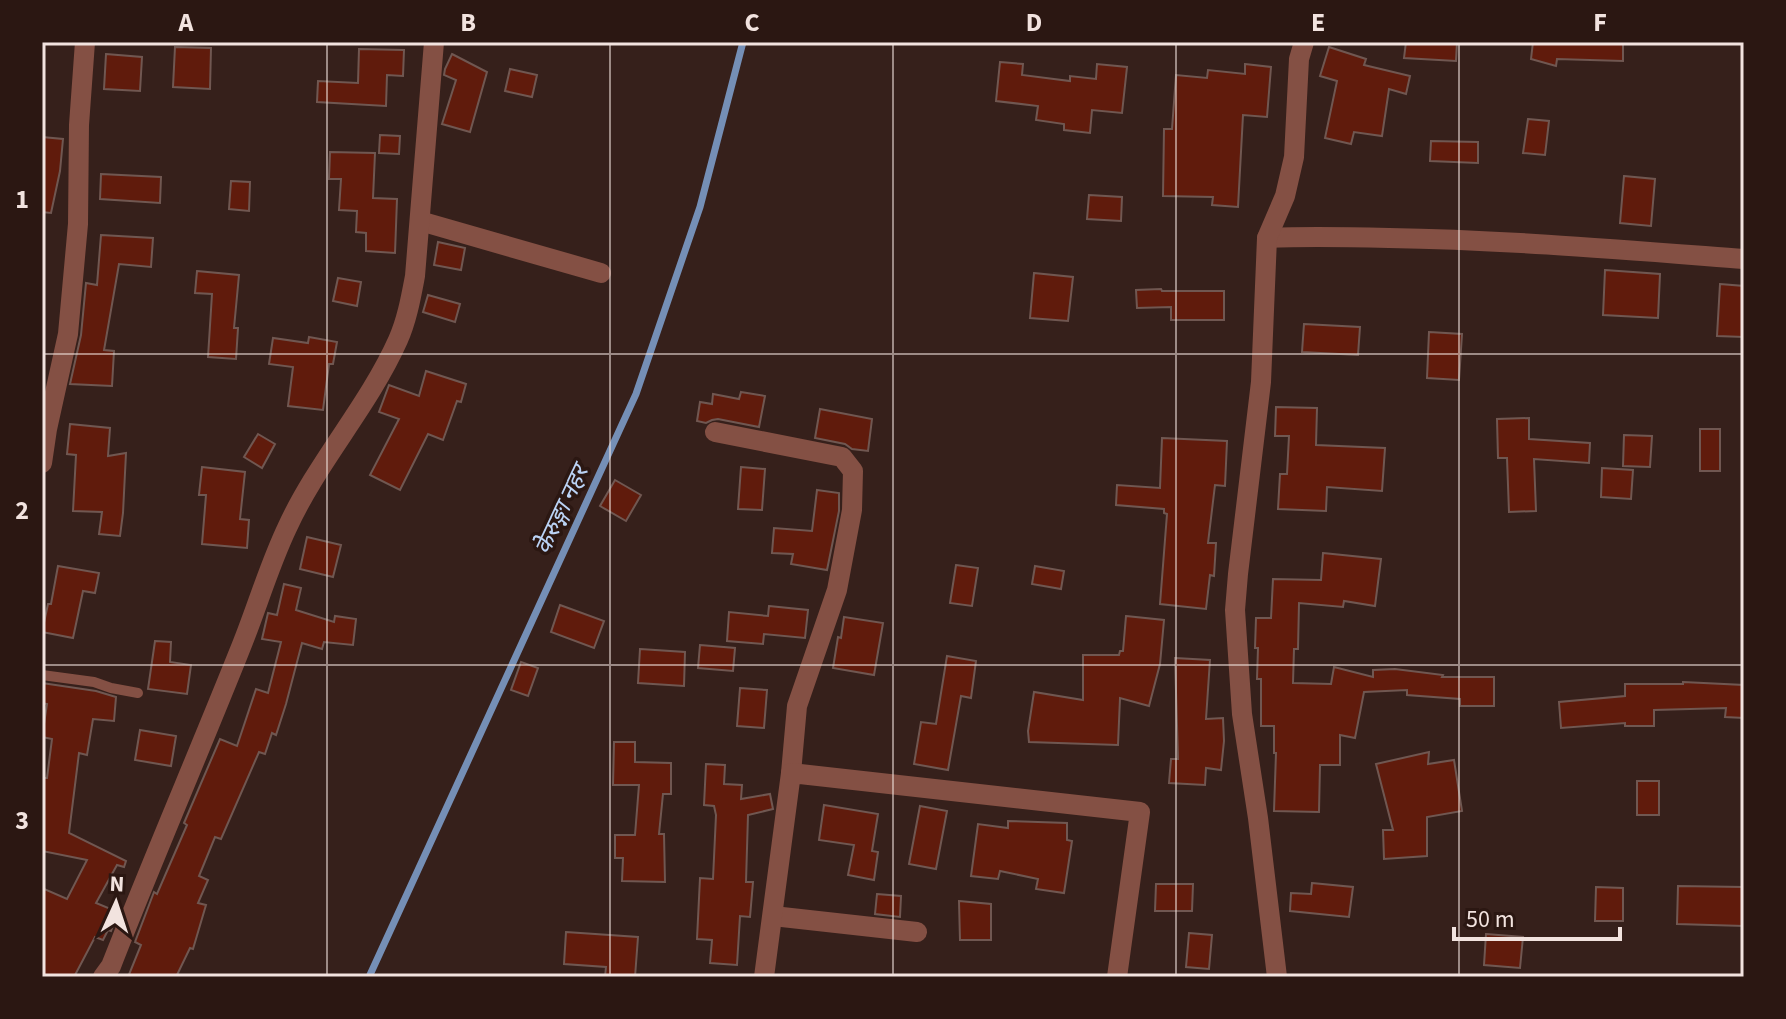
<svg xmlns="http://www.w3.org/2000/svg" width="1786" height="1019" font-family="'Source Sans 3','Noto Sans Devanagari',sans-serif">
<style>
.lines{fill:none;stroke-linecap:round;stroke-linejoin:round}
.stream{stroke:#758fb6;stroke-width:7}
.building{fill:#601b0c;stroke:#705751;stroke-width:2}
.service{stroke:#845044;stroke-width:10}
.minor{stroke:#845044;stroke-width:20}
.grid{fill:none;stroke:#f2e3df;stroke-width:2;stroke-opacity:0.55}
.labels{text-anchor:middle;stroke-width:7;stroke-linejoin:round;paint-order:stroke}
.water-label{font-size:24px;font-style:italic;fill:#bbd3f5;stroke:#2b1712}
.neatline{fill:none;stroke:#f2e3df;stroke-width:3}
.grid-label{font-size:26px;text-anchor:middle;font-weight:bold;fill:#f2e3df}
</style>
<rect width="100%" height="100%" fill="#36201b"/>
<g class="lines">
<polyline class="stream" points="369,977 636,394 700,207 743,42"/>
</g>
<g class="building">
<polygon points="1406,42 1457,42 1456,61 1404,58"/>
<polygon points="1533,42 1623,42 1623,61 1557,59 1556,66 1531,59"/>
<polygon points="175,47 211,48 210,89 173,87"/>
<polygon points="1329,47 1366,59 1364,65 1410,76 1406,94 1389,89 1382,136 1354,132 1351,144 1325,138 1337,81 1320,76"/>
<polygon points="359,49 404,50 403,76 387,75 386,106 317,102 318,81 358,83"/>
<polygon points="106,54 142,57 140,91 104,89"/>
<polygon points="452,54 487,72 470,132 442,124 456,80 444,75 445,69"/>
<polygon points="1000,62 1023,64 1022,75 1070,81 1070,76 1096,79 1097,64 1127,67 1122,113 1092,110 1090,133 1064,130 1064,124 1036,120 1038,106 996,101"/>
<polygon points="1245,64 1271,67 1267,117 1243,115 1238,207 1212,205 1213,197 1163,196 1164,129 1172,129 1176,75 1207,78 1208,70 1245,74"/>
<polygon points="510,69 537,75 532,97 505,91"/>
<polygon points="1528,119 1549,121 1545,155 1523,153"/>
<polygon points="380,135 400,136 399,154 379,153"/>
<polygon points="42,137 63,139 60,171 51,213 42,212"/>
<polygon points="1431,141 1478,142 1478,163 1430,161"/>
<polygon points="330,152 375,153 373,198 397,199 395,253 366,251 366,233 356,232 357,211 339,210 341,179 329,179"/>
<polygon points="101,174 161,177 160,203 100,199"/>
<polygon points="1624,176 1655,179 1651,226 1620,223"/>
<polygon points="231,181 250,182 249,211 229,209"/>
<polygon points="1089,195 1122,197 1121,221 1087,219"/>
<polygon points="101,235 153,238 151,267 119,264 104,350 114,351 112,386 70,384 81,335 86,283 97,285"/>
<polygon points="438,242 465,248 461,270 434,265"/>
<polygon points="1605,270 1660,274 1658,318 1603,315"/>
<polygon points="197,271 239,275 234,328 238,328 236,359 208,357 212,294 195,293"/>
<polygon points="1034,273 1073,277 1068,321 1030,318"/>
<polygon points="338,278 361,282 357,306 333,301"/>
<polygon points="1720,284 1744,286 1744,337 1717,336"/>
<polygon points="1161,289 1162,291 1224,291 1224,320 1171,320 1171,307 1137,308 1136,290"/>
<polygon points="428,295 460,304 455,322 423,312"/>
<polygon points="1304,324 1360,327 1358,355 1302,352"/>
<polygon points="1429,332 1462,334 1459,380 1427,378"/>
<polygon points="309,337 337,342 333,364 329,364 323,410 288,406 293,367 269,364 273,338 308,343"/>
<polygon points="426,371 466,384 461,402 457,401 443,440 428,434 400,490 370,475 399,419 379,412 389,385 419,396"/>
<polygon points="741,392 765,396 759,427 718,419 712,420 706,423 697,421 700,402 712,404 713,394 739,399"/>
<polygon points="1276,407 1317,408 1316,445 1385,448 1382,491 1327,487 1326,511 1278,509 1280,474 1287,474 1289,436 1275,436"/>
<polygon points="820,409 872,419 868,451 852,449 845,444 815,438"/>
<polygon points="1529,418 1529,439 1590,443 1589,463 1534,459 1536,511 1509,512 1507,458 1498,458 1497,419"/>
<polygon points="70,424 110,428 108,456 126,453 123,513 120,536 99,534 102,512 73,511 76,455 67,454"/>
<rect x="1700" y="429" width="20" height="42"/>
<polygon points="258,434 275,444 262,468 244,457"/>
<polygon points="1624,435 1652,436 1650,467 1623,466"/>
<polygon points="1162,438 1227,441 1225,486 1215,485 1208,543 1216,543 1214,576 1210,575 1206,609 1160,604 1167,514 1164,513 1164,509 1116,505 1117,485 1160,488"/>
<polygon points="202,467 245,472 240,519 249,520 247,548 202,544 206,495 199,495"/>
<polygon points="741,467 765,469 762,510 738,509"/>
<polygon points="1602,468 1633,470 1631,499 1601,497"/>
<polygon points="615,480 641,495 626,521 600,506"/>
<polygon points="817,490 839,493 839,511 827,570 791,564 793,554 772,553 774,528 812,531"/>
<polygon points="307,537 341,545 333,577 300,569"/>
<polygon points="1323,553 1381,559 1375,606 1344,601 1343,607 1299,603 1298,649 1294,649 1293,683 1331,684 1334,667 1373,677 1373,670 1395,669 1443,675 1442,677 1494,677 1494,706 1460,706 1460,699 1407,695 1407,690 1364,692 1355,738 1340,735 1340,765 1320,765 1319,812 1274,811 1276,753 1274,753 1274,726 1261,726 1261,679 1257,679 1258,648 1255,648 1256,618 1271,618 1273,579 1321,580"/>
<polygon points="956,565 978,568 972,606 950,603"/>
<polygon points="58,566 99,573 95,593 83,591 73,638 42,632 48,604 51,604"/>
<polygon points="1035,566 1064,571 1061,589 1032,584"/>
<polygon points="284,584 301,588 296,610 334,622 335,616 356,619 353,645 324,642 322,649 302,643 286,704 276,735 272,733 265,754 259,752 221,839 215,837 199,876 208,880 198,903 206,905 193,949 190,948 176,977 128,977 141,945 135,942 154,892 157,894 170,864 187,825 184,823 220,739 237,746 256,689 268,693 281,642 262,639 268,613 277,615"/>
<polygon points="560,605 604,621 594,648 551,632"/>
<polygon points="769,606 808,610 805,638 764,634 763,644 727,641 729,612 768,616"/>
<polygon points="1126,616 1164,620 1160,664 1149,706 1120,698 1118,745 1029,742 1028,731 1034,692 1083,700 1083,655 1119,655 1120,651 1123,651"/>
<polygon points="844,617 883,623 874,675 833,668 838,637 841,638"/>
<polygon points="155,641 171,642 170,662 191,665 187,694 148,689"/>
<polygon points="700,645 735,648 733,671 698,668"/>
<polygon points="640,649 685,652 684,686 638,683"/>
<polygon points="947,656 976,661 971,698 961,696 948,770 914,764 921,722 936,724"/>
<polygon points="1175,658 1210,660 1206,719 1223,718 1224,741 1221,770 1206,768 1205,785 1169,783 1171,759 1178,759"/>
<polygon points="521,662 538,668 528,696 511,690"/>
<polygon points="1683,682 1744,685 1744,718 1725,717 1726,708 1654,710 1654,726 1625,726 1625,723 1561,728 1559,702 1625,696 1625,684 1683,684"/>
<polygon points="42,683 96,691 116,697 114,721 93,719 87,755 79,753 69,833 126,861 124,867 117,865 96,903 118,912 111,931 108,930 103,940 95,937 74,977 42,977 42,888 67,899 87,860 42,851 42,778 47,778 52,739 42,737 47,704 42,703"/>
<polygon points="740,688 767,690 764,728 737,726"/>
<polygon points="140,730 176,736 171,766 135,760"/>
<polygon points="614,742 635,742 635,762 671,763 671,794 663,794 659,834 664,834 665,882 622,881 623,858 615,858 615,835 635,835 639,785 613,785"/>
<polygon points="1429,752 1428,764 1454,760 1462,811 1427,817 1427,856 1384,859 1383,830 1393,830 1376,764"/>
<polygon points="706,764 725,765 724,784 742,785 741,799 770,794 773,809 748,815 746,882 753,882 750,917 740,916 737,965 710,963 712,940 697,939 700,878 713,879 716,815 714,806 704,805"/>
<rect x="1637" y="781" width="22" height="34"/>
<polygon points="824,805 878,814 872,851 878,852 874,880 848,875 854,845 819,840"/>
<polygon points="920,806 947,811 936,869 909,864"/>
<polygon points="1008,821 1067,823 1067,840 1072,841 1064,893 1036,889 1038,879 1000,871 998,879 971,876 978,824 1008,828"/>
<polygon points="1312,883 1353,887 1349,917 1290,911 1291,893 1311,894"/>
<polygon points="1156,884 1193,884 1192,911 1155,911"/>
<polygon points="1678,886 1744,887 1744,926 1677,924"/>
<polygon points="1596,887 1623,888 1623,921 1595,921"/>
<polygon points="877,894 901,896 900,917 875,914"/>
<polygon points="959,901 991,904 991,940 960,940"/>
<polygon points="566,932 638,937 635,977 605,977 606,967 564,964"/>
<polygon points="1189,933 1212,935 1209,969 1186,967"/>
<polygon points="1486,934 1523,937 1520,968 1484,965"/>
</g>
<g class="lines">
<polyline class="service" points="42,675 94,682 111,688 138,693"/>
<g class="minor">
<polyline points="420,221 601,273"/>
<path d="M1267 238C1307 236 1348 237 1389 238 1508 240 1626 250 1744 259"/>
<polyline points="715,432 842,457 853,471 852,510 837,590 797,706 791,773"/>
<polyline points="42,463 47,429 68,334 78,224 79,125 85,42"/>
<polyline points="773,916 917,932"/>
<path d="M103 977 111 966C152 861 197 757 239 652 256 611 268 568 287 528 317 462 368 407 398 340 407 320 411 297 415 276L434 42"/>
<polyline points="764,977 791,773 1140,812 1117,977"/>
<polyline points="1277,977 1258,818 1242,714 1235,610 1238,574 1261,382 1267,238 1285,196 1294,157 1299,59 1304,42"/>
</g>
</g>
<path class="grid" d="M327 42V977M610 42V977M893 42V977M1176 42V977M1459 42V977M42 354H1744M42 665H1744"/>
<g class="labels">
<g class="water-label">
<text transform="translate(561 510) rotate(-65)" y="8">केेरुङ्गा नहर</text>
</g>
</g>
<rect width="1786" height="1019" fill="none" stroke="#2b1712" stroke-width="88"/>
<g transform="translate(116 903) rotate(3)" stroke="#2b1712" stroke-width="6" paint-order="stroke">
<path d="M0-6L14 30L0 20L-14 30Z" fill="#f2e3df"/>
<text y="-12" font-size="22" font-weight="bold" text-anchor="middle" fill="#f2e3df">N</text>
</g>
<path d="M1454 927v12h166v-12" fill="none" stroke="#f2e3df" stroke-width="4"/>
<text x="1466" y="927" font-size="24" fill="#f2e3df" stroke="#2b1712" stroke-width="6" paint-order="stroke">50 m</text>
<rect x="44" y="44" width="1698" height="931" class="neatline"/>
<g class="grid-label">
<text x="186" y="31">A</text>
<text x="468" y="31">B</text>
<text x="752" y="31">C</text>
<text x="1034" y="31">D</text>
<text x="1318" y="31">E</text>
<text x="1600" y="31">F</text>
<text x="22" y="208">1</text>
<text x="22" y="519">2</text>
<text x="22" y="829">3</text>
</g>
</svg>
